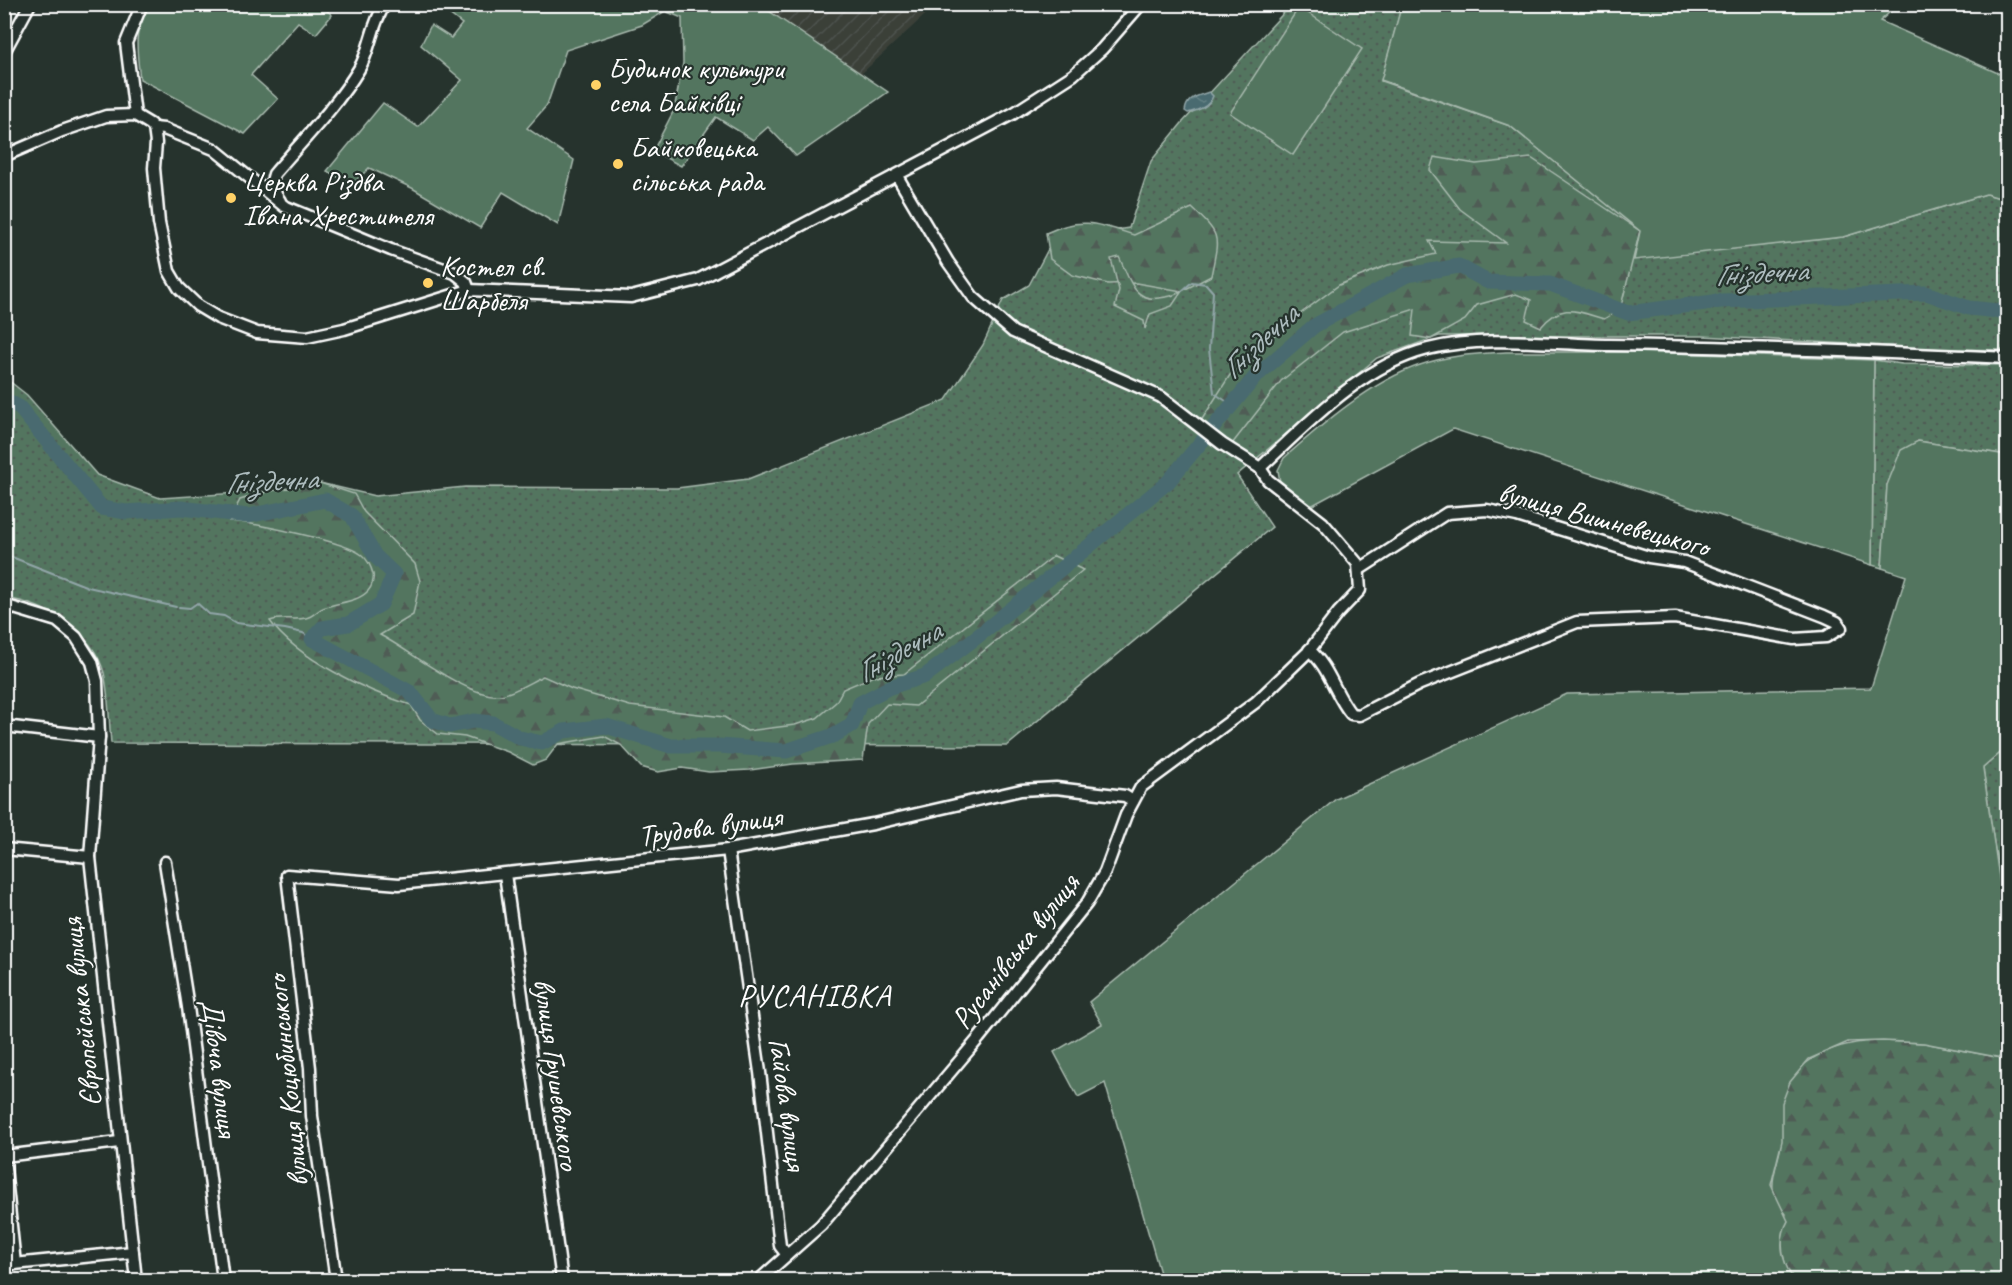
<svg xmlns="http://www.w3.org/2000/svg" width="2012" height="1285" font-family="Caveat,sans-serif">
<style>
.industrial{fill:url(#industrial-furrows)}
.grass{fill:url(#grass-dots);stroke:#a9baaf;stroke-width:1.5}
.forest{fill:url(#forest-firs);stroke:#a9baaf;stroke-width:1.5}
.wetland{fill:url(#wetland-marsh);stroke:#a9baaf;stroke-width:1.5}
.garden{fill:#53755f;stroke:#a9baaf;stroke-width:1.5}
.water{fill:url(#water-ripples);stroke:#92a6a9;stroke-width:1.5}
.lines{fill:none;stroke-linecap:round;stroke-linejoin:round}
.stream{stroke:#92a6a9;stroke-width:2}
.river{stroke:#496b6f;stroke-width:15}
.minor-casing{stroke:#fff;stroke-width:15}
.minor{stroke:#26332d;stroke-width:10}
.poi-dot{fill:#ffd166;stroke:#26332d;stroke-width:2}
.labels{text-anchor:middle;stroke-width:4.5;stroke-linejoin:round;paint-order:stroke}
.poi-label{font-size:30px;fill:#fff;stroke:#26332d;text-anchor:start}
.street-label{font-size:30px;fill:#fff;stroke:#26332d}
.water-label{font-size:32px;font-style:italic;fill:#adbcbe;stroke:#26332d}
.neighbourhood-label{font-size:32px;letter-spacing:1.5px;fill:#fff;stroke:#26332d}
</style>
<defs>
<pattern id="industrial-furrows" width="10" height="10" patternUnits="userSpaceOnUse" patternTransform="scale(1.5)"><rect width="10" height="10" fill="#3a4039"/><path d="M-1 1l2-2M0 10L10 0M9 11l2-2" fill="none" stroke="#4e534d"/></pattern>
<pattern id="grass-dots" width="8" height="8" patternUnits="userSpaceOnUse" patternTransform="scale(1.5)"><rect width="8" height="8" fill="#53755f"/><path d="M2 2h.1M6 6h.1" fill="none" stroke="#4f5c54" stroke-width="1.8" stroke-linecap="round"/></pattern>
<pattern id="forest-firs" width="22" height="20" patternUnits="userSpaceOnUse" patternTransform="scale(1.5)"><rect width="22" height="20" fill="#53755f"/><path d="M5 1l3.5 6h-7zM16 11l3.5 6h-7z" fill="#4f5c54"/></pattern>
<pattern id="wetland-marsh" width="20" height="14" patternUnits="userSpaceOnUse" patternTransform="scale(1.5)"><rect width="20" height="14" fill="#53755f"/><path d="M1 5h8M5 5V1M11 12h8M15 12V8" fill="none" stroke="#4f5c54"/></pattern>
<pattern id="water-ripples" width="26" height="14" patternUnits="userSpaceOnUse" patternTransform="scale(1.5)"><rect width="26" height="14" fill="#496b6f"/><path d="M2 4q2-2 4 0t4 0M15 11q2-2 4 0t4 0" fill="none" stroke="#648185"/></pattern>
</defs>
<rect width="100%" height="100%" fill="#26332d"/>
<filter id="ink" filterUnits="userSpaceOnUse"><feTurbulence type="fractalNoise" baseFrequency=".0167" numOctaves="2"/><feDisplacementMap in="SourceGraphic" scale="12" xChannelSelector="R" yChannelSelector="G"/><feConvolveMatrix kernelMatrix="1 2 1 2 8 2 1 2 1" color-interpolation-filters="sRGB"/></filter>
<g filter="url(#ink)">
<polygon class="industrial" points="760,5 936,5 861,74"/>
<g class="grass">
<path d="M1291 5H1402L1381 81 1510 126 1640 231 1634 259 1843 237 1986 194 2007 200V350L1944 349 1703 336H1439L1377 358 1237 475 1272 527 1007 746 111 743C109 721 109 695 104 673 93 631 45 604 5 598L4 377 27 395 97 475 160 498 273 491 320 483 375 496 465 487 677 488 748 479 946 400 983 345 1003 300 1029 285 1053 240 1129 228 1151 161 1182 123Z"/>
<polygon points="1874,360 1902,364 2007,365 2007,455 1918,441 1887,485 1882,568 1872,565"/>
<polygon points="2007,747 2007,932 1983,768"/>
</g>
<g class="forest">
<path d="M1434 157 1476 164 1531 158 1640 231 1620 310 1604 319C1576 311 1562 302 1541 327L1526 320 1531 300 1516 294 1477 305 1465 320 1431 339 1412 336 1415 309 1343 332 1281 381 1232 444 1199 424 1230 375 1288 323 1339 285 1388 265 1436 254 1429 241 1506 243 1460 209 1430 170Z"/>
<path d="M1192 208C1222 236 1219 236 1211 276L1182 291 1136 283 1108 284 1072 275 1050 259 1046 233C1081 216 1099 224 1134 235Z"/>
<path d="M320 483 354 494 364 512 415 564 420 581 413 615 380 635C408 649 469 699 500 695 514 693 530 682 543 676L572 689 630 706 724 717 747 731 795 725 817 718 836 702 843 689 874 676 904 674 1054 556 1083 570 916 706 887 704 868 724 863 760 793 764 750 770 709 772 682 768 658 772 641 767 621 745 604 736 558 744 546 760 533 765 508 752 465 737 438 734 420 720 411 705C368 692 296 658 270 621 284 616 292 621 306 618 312 617 316 612 321 609 336 602 357 603 368 591 372 587 374 579 373 574 371 566 368 560 362 555 345 541 253 523 229 521L240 500 270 491Z"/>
<path d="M1883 1041 1924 1043 2007 1059V1278L1998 1280H1794C1779 1261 1780 1237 1786 1214 1763 1188 1776 1174 1781 1145 1783 1131 1779 1117 1781 1103 1792 1055 1841 1041 1883 1041Z"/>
</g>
<path class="wetland" d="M1119 257C1129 277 1133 302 1159 298 1168 297 1174 296 1182 291L1172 306 1150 314 1145 329 1144 321 1115 307 1119 290 1111 259Z"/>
<g class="garden">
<polygon points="1402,4 1898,5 1880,21 2007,77 2007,200 1986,194 1843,237 1634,260 1640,231 1510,126 1381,80"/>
<path d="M150 5H321L332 15 316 34 298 22 251 75 278 99 245 134 140 79C137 52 132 27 150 5Z"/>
<polygon points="449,5 760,5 888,92 796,156 768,127 753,140 716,117 681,166 653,151 674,110 683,63 682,18 665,11 642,25 566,50 547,105 527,128 574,160 558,225 503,192 480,228 412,188 369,168 352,185 327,171 383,103 418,127 462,80 421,45 431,25 451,38 462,24 444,10"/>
<polygon points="1299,7 1362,49 1293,155 1230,113"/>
<path d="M1506 352H1641L1874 360 1872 565 1453 429 1309 507 1280 482 1278 470 1284 458C1321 425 1372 381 1420 365 1448 355 1476 354 1506 352Z"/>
<path d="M1918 441 2007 455V747L1983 768 2007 932V1059L1924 1043 1883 1041 1848 1042 1809 1059 1790 1082 1782 1103V1141L1771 1185 1788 1221C1777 1240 1782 1263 1794 1280H1162L1105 1083 1078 1097 1054 1052 1102 1024 1089 1002 1336 799 1567 694 1871 688 1906 576 1882 568 1887 485 1901 450Z"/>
</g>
<path class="water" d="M1209 92 1213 96C1209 107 1199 110 1188 113L1185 111C1187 97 1198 96 1209 92Z"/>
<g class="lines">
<g class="stream">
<polyline points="1182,291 1192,282 1206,284 1213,292 1209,349 1214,393 1232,405"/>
<polyline points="4,554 88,587 176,607"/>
<polyline points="179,607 190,608 197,603 209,614 224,616 236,623 285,629 303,633 312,639"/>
</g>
<polyline class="river" points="4,399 19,407 102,508 126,512 181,508 248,516 325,500 352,516 375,556 394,574 381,604 348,624 322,628 312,639 410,692 432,720 450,726 474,721 493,723 520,738 542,743 564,731 606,726 671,746 719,746 786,751 835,735 852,725 860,703 890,687 925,676 978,636 1168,482 1256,376 1314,326 1407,275 1459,266 1488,282 1550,284 1628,313 1721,301 1926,293 1969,308 2008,312"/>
<g class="minor-casing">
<g id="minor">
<polyline points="4,52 30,4"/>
<polyline points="135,115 126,43 142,4"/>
<polyline points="154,128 164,129 214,149 284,206 391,250 455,273 466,282 469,290"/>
<polyline points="4,156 62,131 106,116 135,115 150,124 154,128 156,143 154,168 159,223 169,271 179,288 198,306 218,318 257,333 307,337 344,329 469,290 631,297 698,280 1014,113 1073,75 1102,49 1141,4"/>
<path d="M280 201C274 192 270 185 274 174 303 140 336 107 359 69 371 49 371 25 385 4"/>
<path d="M1260 468C1309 422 1361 366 1428 349 1485 335 1551 344 1609 345 1742 347 1875 352 2008 358"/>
<polyline points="4,605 57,621 76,637 92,662 97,681 99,737 90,857 136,1280"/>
<path d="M1309 650C1329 666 1335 695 1351 714L1359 715 1420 684 1577 622 1675 618 1794 639 1826 637 1841 628 1837 622 1824 616 1684 562 1649 557 1517 516 1487 510 1447 513 1360 569"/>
<polyline points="4,726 99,737"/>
<polyline points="4,849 90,857"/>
<polyline points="728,850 760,1072 780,1246 787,1255"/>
<polyline points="165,862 188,1007 223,1280"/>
<polyline points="505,874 562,1280"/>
<polyline points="4,1156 119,1142"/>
<polyline points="4,1158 15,1264"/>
<polyline points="4,1265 133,1252"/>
<polyline points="336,1280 312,1116 310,1068 287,875 399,884 728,850 873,824 1021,790 1056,788 1125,796 1133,801"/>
<polyline points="759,1280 821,1225 979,1038 1087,903 1105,872 1126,815 1141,787 1256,702 1308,652 1338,613 1360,590 1358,564 1323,523 1268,480 1260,468 1222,444 1161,397 1013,332 973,297 948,262 897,176"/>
</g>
</g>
<use href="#minor" class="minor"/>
</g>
</g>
<g class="poi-dot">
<circle cx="596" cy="85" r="6"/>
<circle cx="618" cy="164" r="6"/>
<circle cx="231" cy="198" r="6"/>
<circle cx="428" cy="283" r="6"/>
</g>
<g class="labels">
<g class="poi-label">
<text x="608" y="78">Будинок культури<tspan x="608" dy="34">села Байківці</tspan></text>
<text x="630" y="157">Байковецька<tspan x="630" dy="34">сільська рада</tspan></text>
<text x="243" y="191">Церква Різдва<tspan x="243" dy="34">Івана Хрестителя</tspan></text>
<text x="440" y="276">Костел св.<tspan x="440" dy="34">Шарбеля</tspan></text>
</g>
<g class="street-label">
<text transform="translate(1604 519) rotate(15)" y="10">вулиця Вишневецького</text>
<text transform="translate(710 826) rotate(-8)" y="10">Трудова вулиця</text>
<text transform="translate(1015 951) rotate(-52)" y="10">Русанівська вулиця</text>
<text transform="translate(81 1012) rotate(-96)" y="10">Європейська вулиця</text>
<text transform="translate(220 1068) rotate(83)" y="10">Дівоча вулиця</text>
<text transform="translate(557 1074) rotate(82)" y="10">вулиця Грушевського</text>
<text transform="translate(287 1081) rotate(-96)" y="10">вулиця Коцюбинського</text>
<text transform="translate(788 1104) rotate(82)" y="10">Гайова вулиця</text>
</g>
<g class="water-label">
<text transform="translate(1761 272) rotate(-3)" y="11">Гніздечна</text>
<text transform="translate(1259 341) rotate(-43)" y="11">Гніздечна</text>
<text transform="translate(271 480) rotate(-3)" y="11">Гніздечна</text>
<text transform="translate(898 651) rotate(-30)" y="11">Гніздечна</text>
</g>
<g class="neighbourhood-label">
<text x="815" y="1006">РУСАНІВКА</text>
</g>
</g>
<rect width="2012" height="1285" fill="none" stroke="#26332d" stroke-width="24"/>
<rect x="12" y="12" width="1988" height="1261" fill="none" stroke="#fff" stroke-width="2" filter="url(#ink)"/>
</svg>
